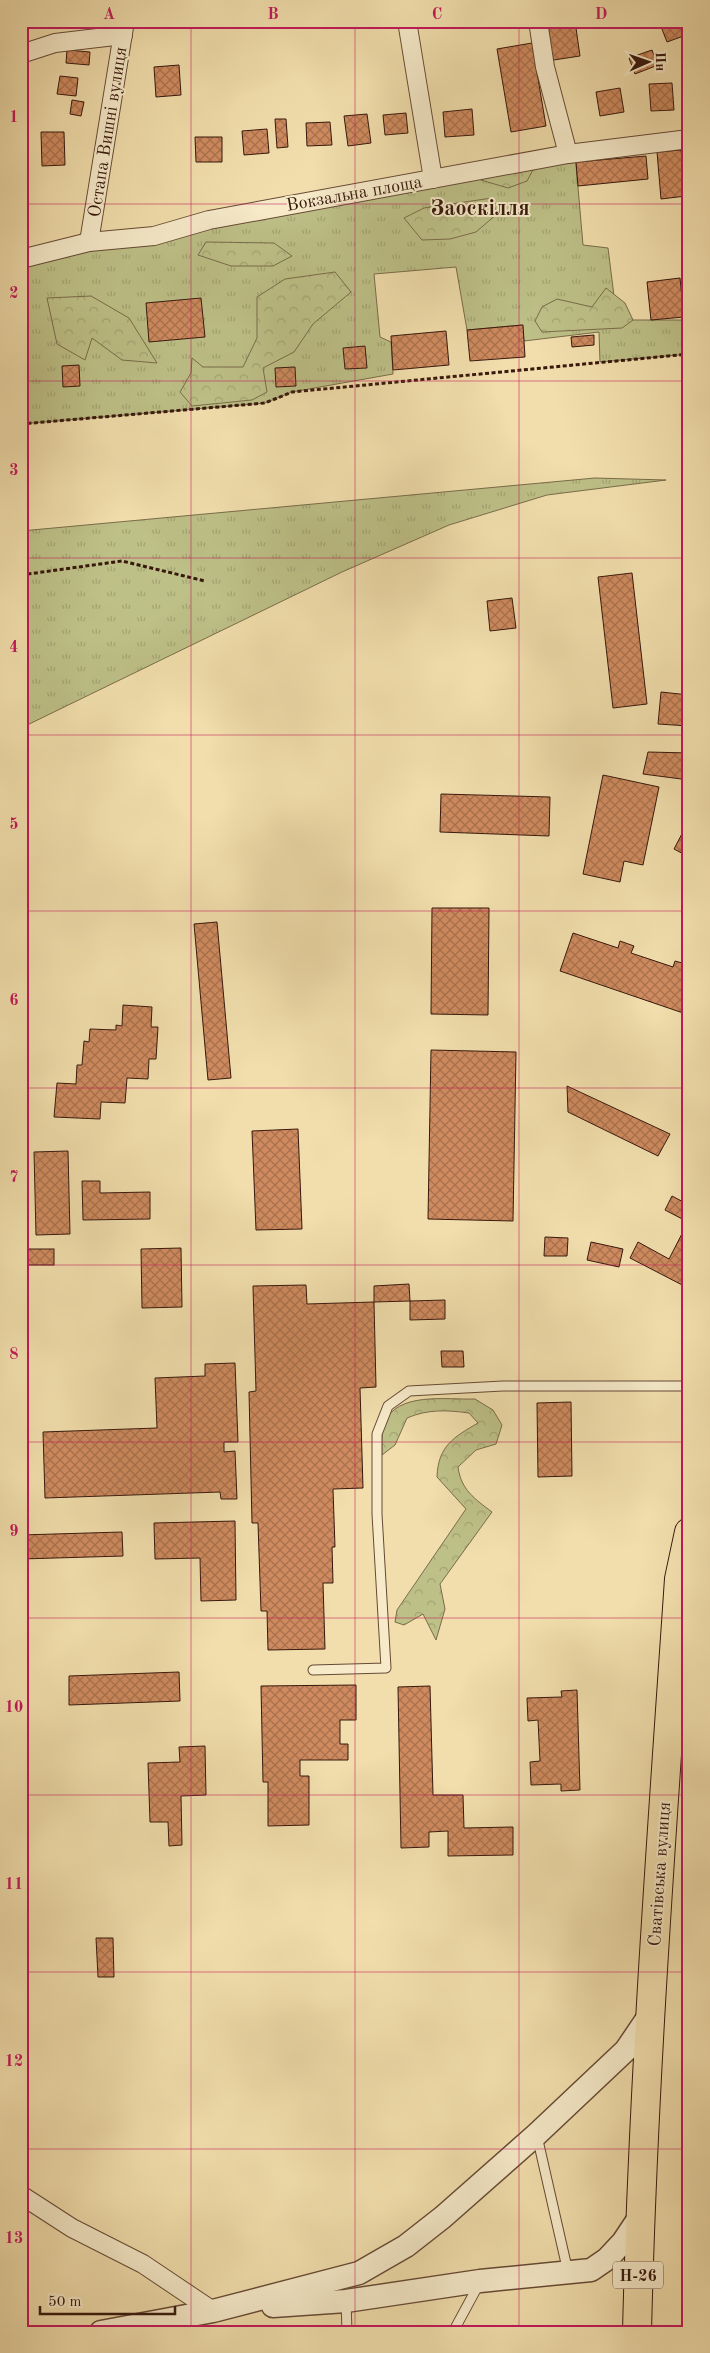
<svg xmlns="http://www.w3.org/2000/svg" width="710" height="2353" font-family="'Old Standard TT',serif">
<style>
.grass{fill:url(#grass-tufts);stroke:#7a6c4a}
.forest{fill:url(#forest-crowns);stroke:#7a6c4a}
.building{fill:url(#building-cross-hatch);stroke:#37180d}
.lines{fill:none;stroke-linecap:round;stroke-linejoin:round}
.service-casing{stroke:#664a35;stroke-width:11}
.minor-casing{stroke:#664a35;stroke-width:20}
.tertiary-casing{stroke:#664a35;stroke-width:25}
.primary-casing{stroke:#37180d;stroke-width:30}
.path{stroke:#37180d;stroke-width:3;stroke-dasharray:4 2.5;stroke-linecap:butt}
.service{stroke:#f6eac9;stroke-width:9}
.minor{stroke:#f6eac9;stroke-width:18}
.tertiary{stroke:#f6eac9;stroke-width:22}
.primary{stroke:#f1deac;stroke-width:28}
.grid{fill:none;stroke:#c2185b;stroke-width:1;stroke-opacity:0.55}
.labels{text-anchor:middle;stroke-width:4;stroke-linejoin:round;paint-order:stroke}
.shield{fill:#f6eac9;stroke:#705745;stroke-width:1}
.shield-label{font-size:16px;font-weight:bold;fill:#37180d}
.street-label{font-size:18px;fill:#37180d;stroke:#f6eac9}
.district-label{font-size:22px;font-weight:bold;fill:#37180d;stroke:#f6eac9}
.neatline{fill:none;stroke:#c2185b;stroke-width:2}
.grid-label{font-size:16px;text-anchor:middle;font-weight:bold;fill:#c2185b}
</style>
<defs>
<pattern id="grass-tufts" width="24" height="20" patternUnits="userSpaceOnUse" patternTransform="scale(1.25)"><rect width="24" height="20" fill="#bdc087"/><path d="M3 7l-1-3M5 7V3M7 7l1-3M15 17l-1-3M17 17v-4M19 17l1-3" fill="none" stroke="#a3a473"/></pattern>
<pattern id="forest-crowns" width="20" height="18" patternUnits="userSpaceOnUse" patternTransform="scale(1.25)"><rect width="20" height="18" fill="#bdc087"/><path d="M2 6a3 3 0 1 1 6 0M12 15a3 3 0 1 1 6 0" fill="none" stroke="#a3a473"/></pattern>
<pattern id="building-cross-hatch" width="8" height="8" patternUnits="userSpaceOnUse" patternTransform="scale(1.25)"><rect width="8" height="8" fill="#cf8b5f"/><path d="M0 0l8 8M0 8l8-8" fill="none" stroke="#a9714d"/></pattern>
</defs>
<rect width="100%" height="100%" fill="#f1deac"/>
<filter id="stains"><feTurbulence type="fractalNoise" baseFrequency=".004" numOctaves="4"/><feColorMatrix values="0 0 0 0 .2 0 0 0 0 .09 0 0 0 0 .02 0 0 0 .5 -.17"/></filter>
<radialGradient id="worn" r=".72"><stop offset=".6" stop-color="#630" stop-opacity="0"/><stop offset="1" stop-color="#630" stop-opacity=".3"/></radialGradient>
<g class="grass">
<polygon points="575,153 583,245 608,248 617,320 689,320 689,354 600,362 599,332 524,341 522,325 467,330 456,267 374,274 380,337 391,342 393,374 292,392 265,403 21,424 21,261"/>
<polygon points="595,478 666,480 547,495 449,525 342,572 21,728 21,531"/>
</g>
<g class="forest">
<polygon points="535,166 527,181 508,188 481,180 482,175"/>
<polygon points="492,198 497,214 476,232 450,239 422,240 404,218 424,208"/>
<polygon points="206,242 274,243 292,256 273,266 231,266 198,255"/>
<polygon points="335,272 351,292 313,324 294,352 263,368 267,392 252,400 192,406 180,392 191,373 192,358 203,367 243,367 257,338 257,297 285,279"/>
<polygon points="606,288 625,303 633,320 622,328 542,332 535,321 542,307 557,299 592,307"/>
<polygon points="91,296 129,318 157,363 122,360 92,338 85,360 57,344 47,298"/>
<path d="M475 1399 493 1410 502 1425 496 1444 476 1450 458 1467C461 1490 475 1499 492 1512L440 1584 445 1609 436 1640 423 1614 404 1625 395 1622 397 1610 466 1509 437 1477C438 1446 454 1437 478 1423L469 1413C447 1410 428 1409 407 1418L395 1445 382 1455C382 1446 381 1433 384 1424 396 1391 447 1400 475 1399Z"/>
</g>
<g class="building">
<polygon points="21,21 34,21 34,22 21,26"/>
<polygon points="541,21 575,21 580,56 547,61"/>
<polygon points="667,21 689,21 689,34 667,42 660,24"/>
<polygon points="532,43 546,126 511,132 497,49"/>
<polygon points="67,50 90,52 89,65 66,63"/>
<polygon points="652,50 658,65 635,74 629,58"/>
<polygon points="179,65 181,95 156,97 154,67"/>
<polygon points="60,76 78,78 76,96 57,94"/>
<polygon points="672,83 674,110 651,111 649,84"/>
<polygon points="620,88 624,112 600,116 596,92"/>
<polygon points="72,100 84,102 81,116 70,114"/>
<polygon points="472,109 474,135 445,137 443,112"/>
<polygon points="406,113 408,133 385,135 383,115"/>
<polygon points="367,114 371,143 348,146 344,116"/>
<polygon points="275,119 286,119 288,147 277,148"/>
<polygon points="330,122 332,145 307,146 306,123"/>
<polygon points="267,129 269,153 244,155 242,131"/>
<polygon points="41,132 64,132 65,165 42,166"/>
<polygon points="195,137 222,137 222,162 196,162"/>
<polygon points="681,150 686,196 661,199 657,152"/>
<polygon points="646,156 648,179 578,186 576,162"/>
<polygon points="680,278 684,317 651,320 647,282"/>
<polygon points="201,298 205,337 149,342 146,303"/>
<polygon points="523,325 525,357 470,361 467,330"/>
<polygon points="446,331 449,365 393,370 391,336"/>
<polygon points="594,335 594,345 572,347 571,337"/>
<polygon points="365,346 367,368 345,369 343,348"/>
<polygon points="79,365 80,386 63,387 62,366"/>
<polygon points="295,367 296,386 276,387 275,368"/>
<polygon points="632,573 647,704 613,708 598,577"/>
<polygon points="512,598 516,628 490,631 487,601"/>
<polygon points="661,692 689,695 689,726 658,724"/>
<polygon points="648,752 689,753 689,780 643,774"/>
<polygon points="603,775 659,787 643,865 624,861 620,882 583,874"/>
<polygon points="441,794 550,797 549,836 440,832"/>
<polygon points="686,826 689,827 689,857 674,849"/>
<polygon points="432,908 489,908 488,1015 431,1014"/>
<polygon points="217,922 231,1078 208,1080 194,924"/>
<polygon points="573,933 618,948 620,941 634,946 631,953 673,967 675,961 689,965 686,973 689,974 689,1015 560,971"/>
<polygon points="123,1005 152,1007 151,1027 158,1027 156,1059 149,1059 148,1079 127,1078 125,1103 101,1102 100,1119 54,1117 57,1083 76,1084 77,1065 82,1065 84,1041 89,1042 90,1029 116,1030 116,1025 122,1026"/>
<polygon points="431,1050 516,1052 513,1221 428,1219"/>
<polygon points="567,1086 670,1134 658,1156 568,1112"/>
<polygon points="298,1129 302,1229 256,1230 252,1131"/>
<polygon points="68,1151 70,1234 36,1235 34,1152"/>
<polygon points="82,1181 100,1181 100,1193 150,1192 150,1219 83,1220"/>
<polygon points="672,1196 689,1205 688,1288 630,1258 638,1242 669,1259 688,1222 665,1210"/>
<polygon points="545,1237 568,1238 567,1256 544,1256"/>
<polygon points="591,1242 623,1249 619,1267 587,1260"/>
<polygon points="181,1248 182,1307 142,1308 141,1249"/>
<rect x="21" y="1249" width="33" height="16"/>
<polygon points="409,1284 410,1301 374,1302 374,1286"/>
<polygon points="306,1285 307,1304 374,1302 376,1387 360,1388 363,1488 333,1489 335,1547 332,1547 333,1583 323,1583 325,1649 268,1650 267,1611 261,1611 258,1523 252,1523 249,1392 256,1391 253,1286"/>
<polygon points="445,1300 445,1319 410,1320 410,1301"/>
<polygon points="441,1351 463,1351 464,1367 442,1367"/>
<polygon points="235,1363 238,1442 224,1442 224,1452 235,1451 237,1499 221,1499 220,1492 45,1498 43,1432 157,1428 155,1378 205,1376 205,1364"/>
<polygon points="571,1402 572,1476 538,1477 537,1403"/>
<polygon points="21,1477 22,1477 21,1511"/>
<polygon points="235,1521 236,1600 201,1601 200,1558 155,1559 154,1523"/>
<polygon points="122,1532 123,1556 21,1559 21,1535"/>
<polygon points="179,1672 180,1701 69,1705 69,1676"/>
<polygon points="356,1685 356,1720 340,1720 340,1744 348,1744 348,1760 300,1760 300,1776 309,1776 309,1825 268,1826 268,1782 263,1782 261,1686"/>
<polygon points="430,1686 433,1795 463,1795 464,1828 513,1827 513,1855 448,1856 448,1831 429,1832 429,1847 401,1848 398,1687"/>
<polygon points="577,1690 580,1790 561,1791 561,1784 531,1785 530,1762 540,1761 538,1720 528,1721 527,1698 562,1697 561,1691"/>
<polygon points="205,1746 206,1795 181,1796 182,1845 169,1846 168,1822 150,1822 148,1763 180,1762 179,1747"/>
<polygon points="96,1938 113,1938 114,1977 98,1977"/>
</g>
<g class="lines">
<g class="service-casing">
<g id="service">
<polyline points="313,1670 386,1668 377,1514 377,1434 388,1406 409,1391 503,1386 689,1386"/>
<polyline points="537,2136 568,2272"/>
<polyline points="346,2301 347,2332"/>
<polyline points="453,2332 479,2284"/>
</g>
</g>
<g class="minor-casing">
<g id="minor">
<polyline points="407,21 433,179"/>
<polyline points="538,21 545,67 568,154"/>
<polyline points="21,54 55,43 123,35"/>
<polyline points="89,242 125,21"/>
<polyline points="21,259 89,242 154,236 209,220 568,154 689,139"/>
<polyline points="21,2195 72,2228 143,2264 213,2311"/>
</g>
</g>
<g class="tertiary-casing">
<g id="tertiary">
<polyline points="273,2306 346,2301 480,2281 591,2270 607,2259 623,2242 639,2218"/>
<polyline points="101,2332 213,2311 359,2273 406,2246 443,2217 537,2134 626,2050 649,2016"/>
</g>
</g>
<g class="primary-casing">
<path id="primary" d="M637 2332C643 2080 662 1830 679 1579L689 1532"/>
</g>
<g class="path">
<polyline points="21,424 265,403 292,392 689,354"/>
<polyline points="21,575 122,561 205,581"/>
</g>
<use href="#service" class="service"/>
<use href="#minor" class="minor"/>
<use href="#tertiary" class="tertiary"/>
<use href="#primary" class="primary"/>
</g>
<path class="grid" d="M191 21V2332M355 21V2332M519 21V2332M21 204H689M21 381H689M21 558H689M21 735H689M21 911H689M21 1088H689M21 1265H689M21 1442H689M21 1618H689M21 1795H689M21 1972H689M21 2149H689"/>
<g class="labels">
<rect class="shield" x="613" y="2261.5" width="50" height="27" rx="4"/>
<g class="shield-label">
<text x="638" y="2281">Н-26</text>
</g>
<g class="street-label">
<text transform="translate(107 132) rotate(-81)" y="6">Остапа Вишні вулиця</text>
<text transform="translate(354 193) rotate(-10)" y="6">Вокзальна площа</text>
<text transform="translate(659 1874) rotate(-86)" y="6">Сватівська вулиця</text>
</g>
<g class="district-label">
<text x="480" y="215">Заоскiлля</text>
</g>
</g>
<rect width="710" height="2353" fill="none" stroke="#f1deac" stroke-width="55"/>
<g transform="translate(648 62) rotate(88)" stroke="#f6eac9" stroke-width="4" paint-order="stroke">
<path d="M0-4L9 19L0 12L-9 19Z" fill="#37180d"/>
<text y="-8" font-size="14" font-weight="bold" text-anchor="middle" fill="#37180d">Пн</text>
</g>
<path d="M40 2306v8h135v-8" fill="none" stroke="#37180d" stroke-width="2.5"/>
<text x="48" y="2306" font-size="15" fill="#37180d" stroke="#f6eac9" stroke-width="4" paint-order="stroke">50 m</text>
<rect x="28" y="28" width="654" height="2298" class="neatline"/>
<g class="grid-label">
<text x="109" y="19">A</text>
<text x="273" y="19">B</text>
<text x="437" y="19">C</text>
<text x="601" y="19">D</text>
<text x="14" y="122">1</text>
<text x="14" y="298">2</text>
<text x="14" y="475">3</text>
<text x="14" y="652">4</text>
<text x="14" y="829">5</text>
<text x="14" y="1005">6</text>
<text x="14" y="1182">7</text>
<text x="14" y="1359">8</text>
<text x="14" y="1536">9</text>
<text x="14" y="1712">10</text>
<text x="14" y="1889">11</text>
<text x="14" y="2066">12</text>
<text x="14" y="2243">13</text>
</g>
<rect width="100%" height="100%" filter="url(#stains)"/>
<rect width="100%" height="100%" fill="url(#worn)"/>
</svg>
